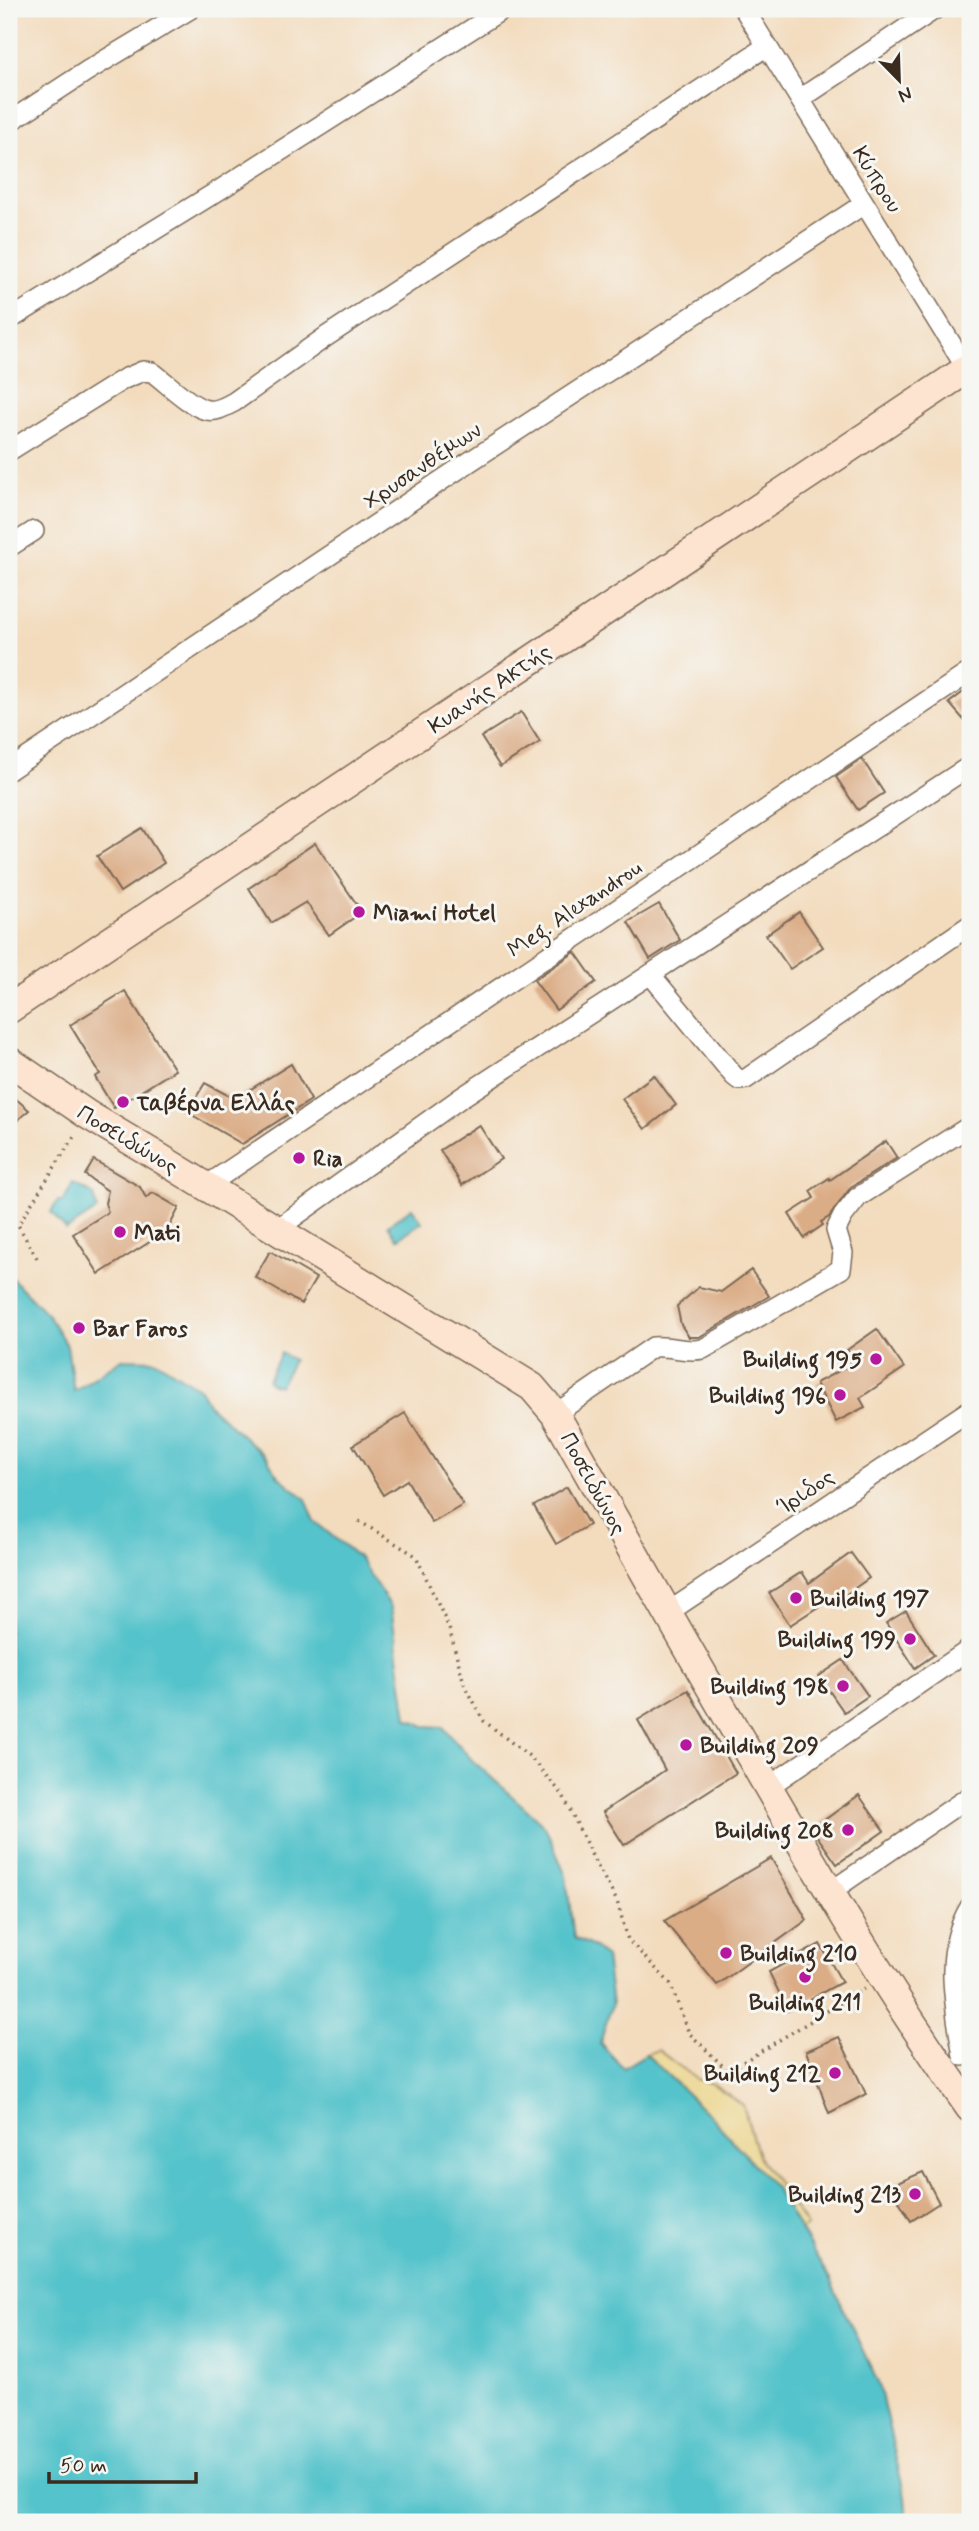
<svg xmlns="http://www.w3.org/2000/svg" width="979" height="2531" font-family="Mynerve,sans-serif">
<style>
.sand{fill:#eeda9e;stroke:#94825e;stroke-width:2}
.water{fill:#55c3cb;stroke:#487674;stroke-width:2}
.building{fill:#dbad87}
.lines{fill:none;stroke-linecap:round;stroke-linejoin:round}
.street-casing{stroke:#7b6856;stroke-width:22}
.secondary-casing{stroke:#7b6856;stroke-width:31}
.path{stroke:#7b6856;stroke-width:3.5;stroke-dasharray:2 5;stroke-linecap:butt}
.street{stroke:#fff;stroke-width:19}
.secondary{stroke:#fde4d0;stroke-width:28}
.poi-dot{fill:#b5179e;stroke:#f6f6f2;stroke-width:2.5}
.labels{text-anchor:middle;stroke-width:6;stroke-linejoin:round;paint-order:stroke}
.street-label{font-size:23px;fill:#3b2a1e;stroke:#f6f6f2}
.poi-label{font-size:23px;font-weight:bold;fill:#3b2a1e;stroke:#f6f6f2;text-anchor:start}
</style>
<rect width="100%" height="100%" fill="#f6f6f2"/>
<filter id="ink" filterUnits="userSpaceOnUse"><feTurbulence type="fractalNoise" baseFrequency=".0143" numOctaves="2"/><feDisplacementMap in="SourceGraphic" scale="14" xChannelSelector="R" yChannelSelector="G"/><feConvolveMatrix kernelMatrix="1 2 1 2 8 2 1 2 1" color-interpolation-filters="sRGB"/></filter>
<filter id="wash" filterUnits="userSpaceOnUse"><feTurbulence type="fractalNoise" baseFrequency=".00686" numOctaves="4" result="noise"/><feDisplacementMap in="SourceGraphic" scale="28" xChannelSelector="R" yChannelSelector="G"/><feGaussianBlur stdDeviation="1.57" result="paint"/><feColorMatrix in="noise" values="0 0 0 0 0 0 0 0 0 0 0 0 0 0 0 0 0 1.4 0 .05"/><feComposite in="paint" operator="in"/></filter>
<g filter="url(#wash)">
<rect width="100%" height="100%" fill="#f3dcbe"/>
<polygon class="sand" points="658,2050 696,2079 713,2084 743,2105 758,2156 807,2226 793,2234 646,2054"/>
<g class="water">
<polygon points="73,1183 94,1195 97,1210 66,1230 51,1212 58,1201 63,1202"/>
<polygon points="412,1208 422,1222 397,1239 388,1225"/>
<polygon points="9,1275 48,1315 67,1346 74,1391 122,1359 155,1360 200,1389 209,1405 267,1458 278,1476 306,1499 315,1522 358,1557 391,1607 407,1718 425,1726 443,1727 472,1760 545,1826 566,1876 574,1938 592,1946 606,1957 612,2004 600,2043 623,2068 646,2054 715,2121 775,2188 829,2278 879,2385 905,2497 907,2522 9,2522"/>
<polygon points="281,1353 293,1360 280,1386 272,1384 268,1380"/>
</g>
<g id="blocks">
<g class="building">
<polygon points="970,687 970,727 949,703"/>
<polygon points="521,712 540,742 500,767 481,737"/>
<polygon points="862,759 884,793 858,810 836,777"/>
<polygon points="142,828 164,863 120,892 97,856"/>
<polygon points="315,843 362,912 329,935 306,902 271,923 249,888"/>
<polygon points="659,904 680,940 650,959 628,922"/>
<polygon points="799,912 823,947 790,969 766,935"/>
<polygon points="575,952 596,982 556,1010 534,980"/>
<polygon points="125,991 175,1070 114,1108 95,1077 100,1074 70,1025"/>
<polygon points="291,1064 311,1100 242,1144 187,1112 205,1083 235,1099"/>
<polygon points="654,1075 676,1105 645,1129 622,1099"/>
<polygon points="9,1093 29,1110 9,1128"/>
<polygon points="479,1125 501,1159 462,1185 440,1150"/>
<polygon points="886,1141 897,1158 851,1187 829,1217 821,1222 823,1225 804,1238 789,1214 814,1198 810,1191 829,1178 830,1180"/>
<polygon points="94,1160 140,1187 146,1198 153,1193 179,1208 167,1231 99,1274 73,1234 108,1212 105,1203 108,1191 85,1175"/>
<polygon points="270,1251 316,1278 301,1304 255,1277"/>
<polygon points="751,1270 769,1296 699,1337 689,1337 681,1325 677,1306 699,1287 721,1292"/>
<polygon points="877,1329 904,1368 860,1398 865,1407 836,1422 816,1383 856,1362 847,1350"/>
<polygon points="405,1413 463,1505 432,1523 407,1480 383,1495 353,1445"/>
<polygon points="567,1487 589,1525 556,1544 534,1506"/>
<polygon points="851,1553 869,1578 838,1600 835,1596 790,1625 769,1593 802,1572 809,1583"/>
<polygon points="906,1611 934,1655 915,1668 886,1623"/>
<polygon points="843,1660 868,1696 844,1712 819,1676"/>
<polygon points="688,1690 736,1773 624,1845 603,1812 665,1770 638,1720"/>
<polygon points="859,1795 884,1831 837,1864 812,1829"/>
<polygon points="771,1858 807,1920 717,1985 664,1921"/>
<polygon points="820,1944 842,1982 788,2011 769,1972"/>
<polygon points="839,2037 866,2094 829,2113 806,2051"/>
<polygon points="923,2172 939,2203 911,2221 890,2186"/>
</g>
</g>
</g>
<g filter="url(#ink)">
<use href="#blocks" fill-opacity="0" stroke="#7b6856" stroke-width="2"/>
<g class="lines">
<g class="street-casing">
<g id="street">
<polyline points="744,9 970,374"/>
<polyline points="800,99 935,9"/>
<polyline points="9,122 87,71 190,9"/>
<polyline points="9,320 221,189 503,9"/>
<path d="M9 451 124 379 143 371 152 372C165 381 192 408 207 410 217 412 226 406 234 402L327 336 767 46"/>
<polyline points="9,547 34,531"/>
<polyline points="9,770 460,468 864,204"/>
<polyline points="651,975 734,1076 739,1080 746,1079 970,925"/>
<polyline points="206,1186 970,672"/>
<polyline points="277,1229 462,1097 970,766"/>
<path d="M555 1414 653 1347C671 1345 684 1353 703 1349L841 1269 843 1253 836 1230 843 1216 858 1197 970 1126"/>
<polyline points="667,1613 970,1410"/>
<polyline points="768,1787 970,1649"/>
<polyline points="830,1892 970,1796"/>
<path d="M963 2056C955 2005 942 1953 970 1907"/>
</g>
</g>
<g class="secondary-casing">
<g id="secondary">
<polyline points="9,1009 970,367"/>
<path d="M9 1061 88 1115 160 1158 532 1387 555 1414C619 1527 683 1641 749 1754 818 1874 890 1995 970 2108"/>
</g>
</g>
<g class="path">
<polyline points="37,1258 18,1225 75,1135"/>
<polyline points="359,1521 416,1556 449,1628 464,1683 484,1721 529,1756 563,1795 595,1862 617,1901 628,1940 670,1983 689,2033 728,2071 864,1989"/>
</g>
<use href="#street" class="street"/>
<use href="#secondary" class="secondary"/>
</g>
</g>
<g class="poi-dot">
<circle cx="359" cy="912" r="7"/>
<circle cx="123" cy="1102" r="7"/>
<circle cx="299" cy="1158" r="7"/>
<circle cx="120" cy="1232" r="7"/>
<circle cx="79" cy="1328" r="7"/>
<circle cx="876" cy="1359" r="7"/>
<circle cx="840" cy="1395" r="7"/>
<circle cx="796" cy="1598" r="7"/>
<circle cx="910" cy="1639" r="7"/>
<circle cx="843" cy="1686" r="7"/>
<circle cx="686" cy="1745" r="7"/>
<circle cx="848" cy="1830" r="7"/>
<circle cx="726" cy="1953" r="7"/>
<circle cx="805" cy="1977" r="7"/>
<circle cx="835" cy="2073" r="7"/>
<circle cx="915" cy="2194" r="7"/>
</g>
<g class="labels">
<g class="street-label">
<text transform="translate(878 179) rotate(58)" y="8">Κύπρου</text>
<text transform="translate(422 465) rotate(-34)" y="8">Χρυσανθέμων</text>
<text transform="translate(489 688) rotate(-34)" y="8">Κυανής Ακτής</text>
<text transform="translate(574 908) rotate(-34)" y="8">Meg. Alexandrou</text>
<text transform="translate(128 1139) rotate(31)" y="8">Ποσειδώνος</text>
<text transform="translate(594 1483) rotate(61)" y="8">Ποσειδώνος</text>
<text transform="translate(805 1491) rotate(-34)" y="8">Ίριδος</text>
</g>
<g class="poi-label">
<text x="373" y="920">Miami Hotel</text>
<text x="137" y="1110">ταβέρνα Ελλάς</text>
<text x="313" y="1166">Ria</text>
<text x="134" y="1240">Mati</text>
<text x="93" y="1336">Bar Faros</text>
<text x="862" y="1367" text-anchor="end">Building 195</text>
<text x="826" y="1403" text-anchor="end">Building 196</text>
<text x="810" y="1606">Building 197</text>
<text x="896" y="1647" text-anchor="end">Building 199</text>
<text x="829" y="1694" text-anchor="end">Building 198</text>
<text x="700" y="1753">Building 209</text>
<text x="834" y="1838" text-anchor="end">Building 208</text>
<text x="740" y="1961">Building 210</text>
<text x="805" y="2010" text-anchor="middle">Building 211</text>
<text x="821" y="2081" text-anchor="end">Building 212</text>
<text x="901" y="2202" text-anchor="end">Building 213</text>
</g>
</g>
<rect width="979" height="2531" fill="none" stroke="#f6f6f2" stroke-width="35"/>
<g transform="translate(899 80) rotate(157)" stroke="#f6f6f2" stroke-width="5" paint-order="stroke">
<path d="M0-5L12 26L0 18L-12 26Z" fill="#3b2a1e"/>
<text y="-10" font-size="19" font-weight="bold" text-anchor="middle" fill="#3b2a1e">N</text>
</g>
<path d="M49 2472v10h147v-10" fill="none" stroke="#3b2a1e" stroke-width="3.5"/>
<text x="60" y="2472" font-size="21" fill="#3b2a1e" stroke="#f6f6f2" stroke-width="5" paint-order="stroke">50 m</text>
</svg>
